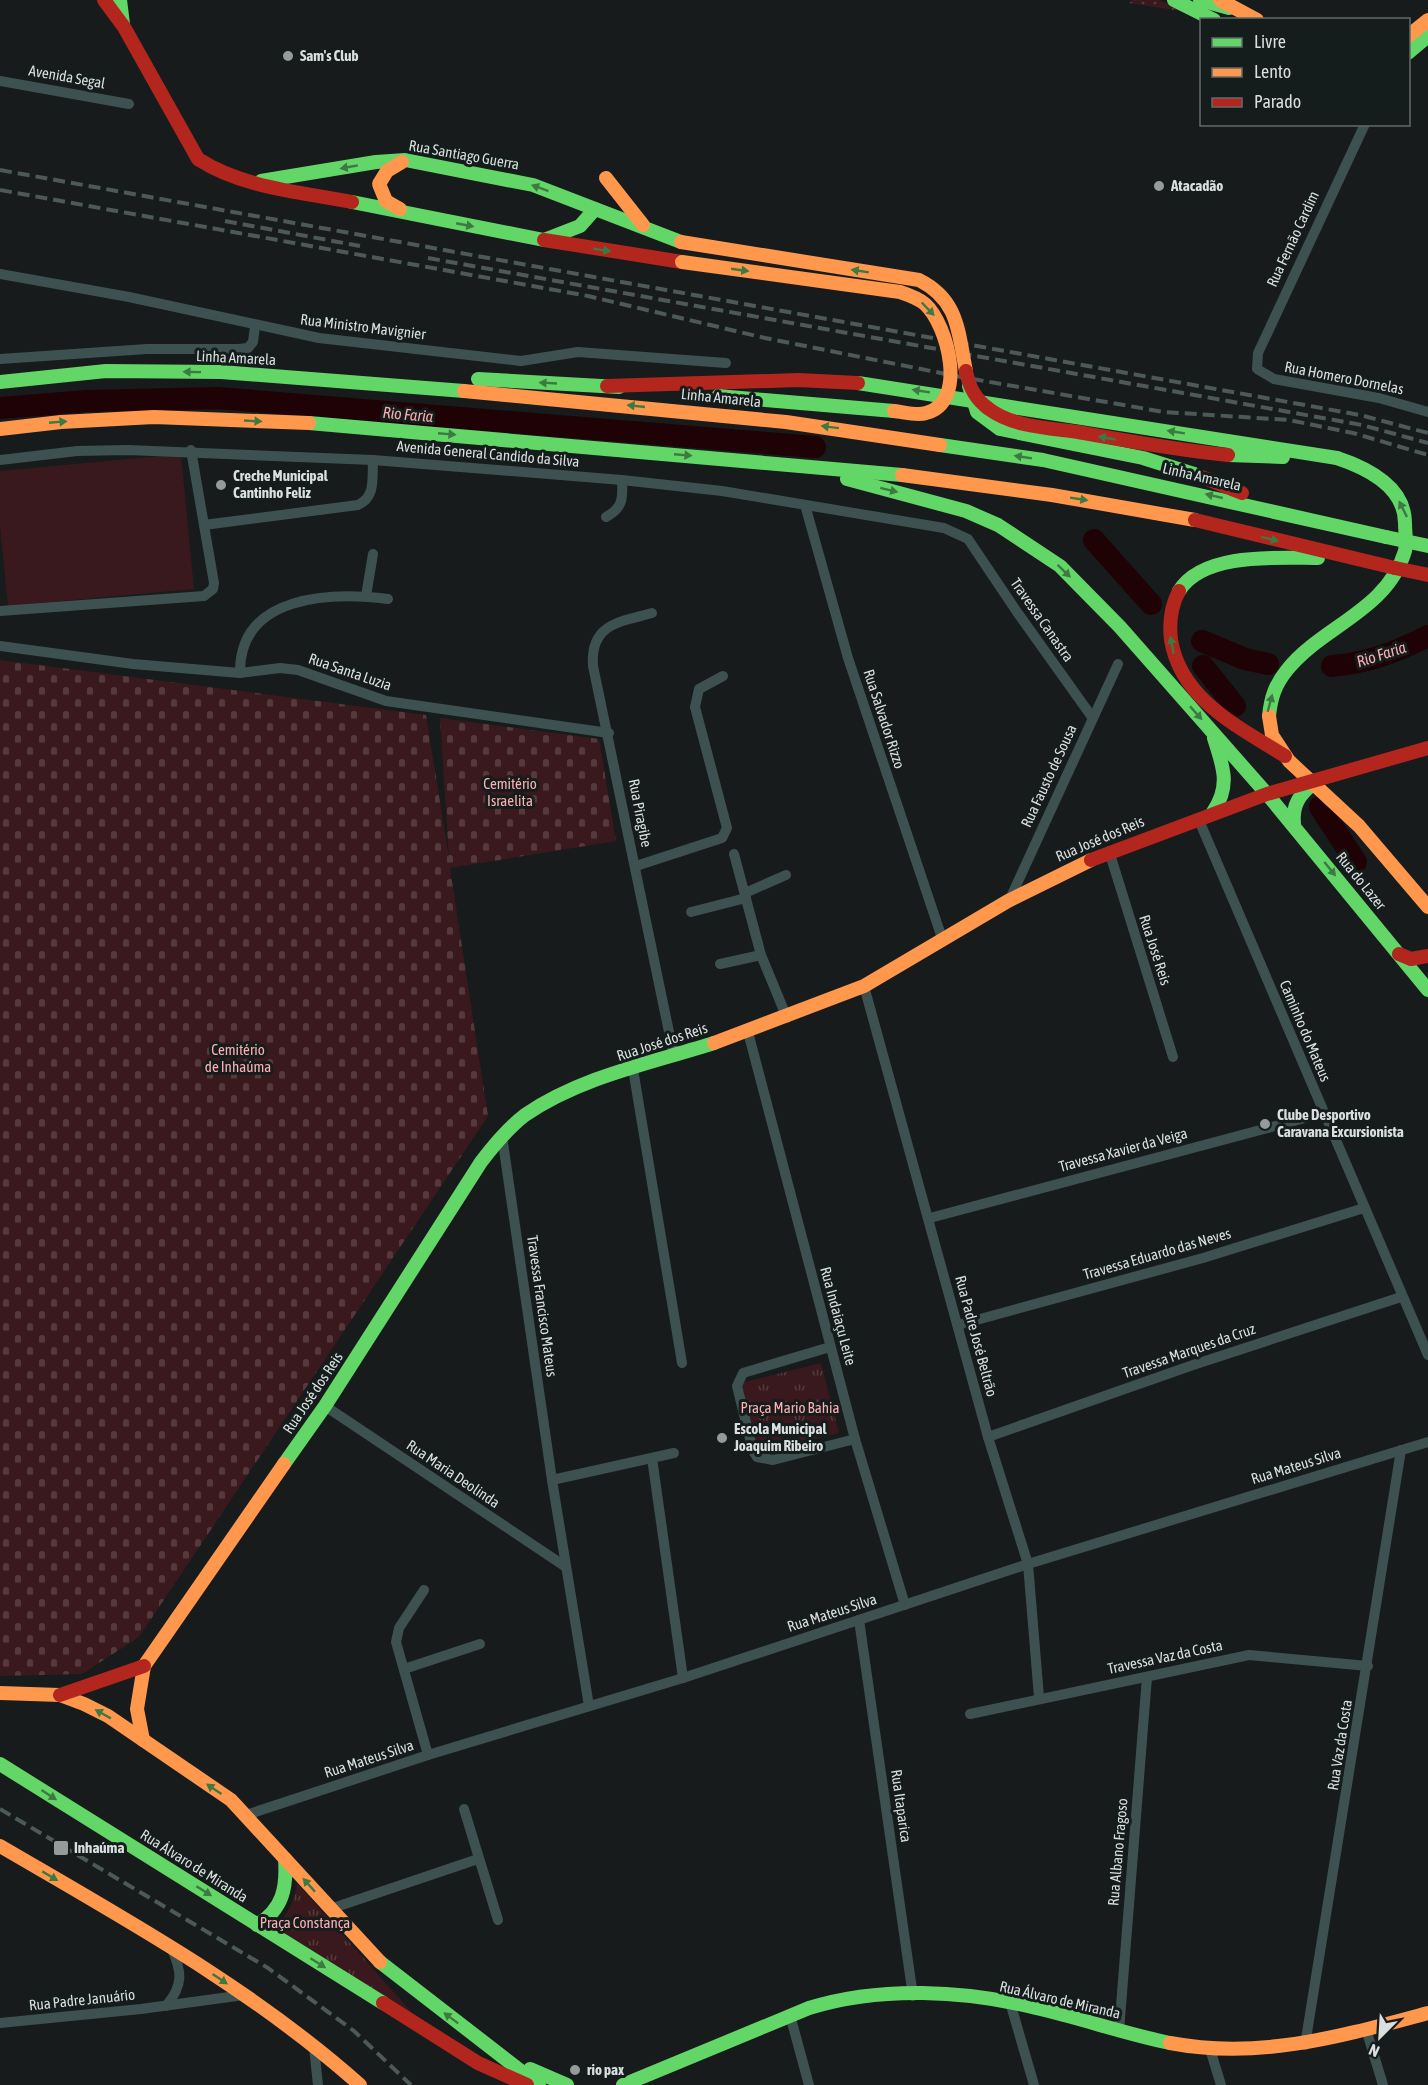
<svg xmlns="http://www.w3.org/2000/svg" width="1428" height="2085" font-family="'Asap Condensed',sans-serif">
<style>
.grass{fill:url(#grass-dots)}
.cemetery{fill:url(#cemetery-stones)}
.park{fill:url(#park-tufts)}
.pitch{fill:#39191d}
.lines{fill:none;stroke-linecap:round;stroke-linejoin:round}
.river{stroke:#1e0205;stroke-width:22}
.street{stroke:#3d5150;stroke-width:10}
.fast{stroke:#63d668;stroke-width:14}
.slow{stroke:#ff974d;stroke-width:14}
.jam{stroke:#b3261e;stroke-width:14}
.rail{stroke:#4d5958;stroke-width:4;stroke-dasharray:12 6;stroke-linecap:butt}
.fast-bridge{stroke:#63d668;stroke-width:14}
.slow-bridge{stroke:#ff974d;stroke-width:14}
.jam-bridge{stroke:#b3261e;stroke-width:14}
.oneway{fill:#3c7a42}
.poi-dot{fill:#959a9a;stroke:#151d1c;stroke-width:2}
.labels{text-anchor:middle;stroke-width:6;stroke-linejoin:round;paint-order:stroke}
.poi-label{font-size:15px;font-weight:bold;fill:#d9dede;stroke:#151d1c;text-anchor:start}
.street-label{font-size:15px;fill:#d9dede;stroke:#151d1c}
.park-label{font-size:15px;fill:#feaeb4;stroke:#151d1c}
.water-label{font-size:16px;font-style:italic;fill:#fbabb1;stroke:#151d1c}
</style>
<defs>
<pattern id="grass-dots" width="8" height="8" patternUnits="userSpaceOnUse" patternTransform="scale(1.5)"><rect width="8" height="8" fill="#39191d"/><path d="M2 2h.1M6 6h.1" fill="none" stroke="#553a3d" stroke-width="1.8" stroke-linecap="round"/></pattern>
<pattern id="cemetery-stones" width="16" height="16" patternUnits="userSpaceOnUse" patternTransform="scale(1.5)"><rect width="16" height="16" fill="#39191d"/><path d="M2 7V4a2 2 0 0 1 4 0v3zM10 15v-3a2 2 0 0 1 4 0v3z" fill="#553a3d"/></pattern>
<pattern id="park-tufts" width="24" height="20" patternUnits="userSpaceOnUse" patternTransform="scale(1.5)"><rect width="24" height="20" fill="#39191d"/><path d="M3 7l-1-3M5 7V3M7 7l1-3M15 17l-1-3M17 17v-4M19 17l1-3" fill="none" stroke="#553a3d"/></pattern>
</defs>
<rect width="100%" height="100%" fill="#171b1b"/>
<polygon class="grass" points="1132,0 1159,0 1181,11 1129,3"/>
<polygon class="cemetery" points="0,660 426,715 449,858 440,718 599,739 616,841 450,868 488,1116 139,1637 82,1674 0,1676"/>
<g class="park">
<polygon points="821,1363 839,1433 759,1453 741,1383"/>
<path d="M297 1883 413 2014 273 1926C288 1917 295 1900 297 1883Z"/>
</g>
<polygon class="pitch" points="181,454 194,589 8,606 0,527 0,471"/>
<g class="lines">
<g class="river">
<polyline points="0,408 87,401 218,398 815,447"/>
<polyline points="1094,540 1151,604"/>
<polyline points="1202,641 1245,659 1268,664"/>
<polyline points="1203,666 1235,706"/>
<path d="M1332 666C1368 663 1396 652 1428 636"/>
<polyline points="1320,807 1356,862"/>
</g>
<g class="street">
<polyline points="0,81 129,104"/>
<polyline points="1365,124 1258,353 1257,369 1274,379 1379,398 1428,412"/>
<polyline points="0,274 129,297 319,338 521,361 578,352 726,363"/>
<polyline points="0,359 147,349 238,349 248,348 253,342 255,326"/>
<polyline points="0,460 77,451 128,450 373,460 622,480 722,491 944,528 968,539 1017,612 1092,717"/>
<polyline points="805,505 848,658 943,941"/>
<path d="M606 517C623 508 623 498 622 480"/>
<path d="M204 525 358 505C376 497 372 478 373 460"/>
<polyline points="366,596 373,554"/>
<polyline points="0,611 204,596 213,589 214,583 191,450"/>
<path d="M652 613C619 622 590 624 593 666L674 1056"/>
<polyline points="0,646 133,664 240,673 280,668 298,670 386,701 609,733"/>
<path d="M240 673C239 594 332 592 388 599"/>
<polyline points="1198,818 1428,1355"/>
<polyline points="1109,851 1173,1057"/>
<polyline points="734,854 761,955 787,1018"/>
<polyline points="636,866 722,838 727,828 695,707 699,689 723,676"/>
<polyline points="745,893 786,875"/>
<polyline points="1009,901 1118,664"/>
<polyline points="691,912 746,898"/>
<polyline points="720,964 761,955"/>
<polyline points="864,986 988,1437 1028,1564 1039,1697"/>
<polyline points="748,1032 855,1439 905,1605"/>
<polyline points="633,1069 682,1363"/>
<polyline points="502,1136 552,1480 589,1706"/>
<polyline points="930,1218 1324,1113"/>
<polyline points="958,1325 1203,1258 1364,1208"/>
<polyline points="830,1347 743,1373 737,1386 753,1451 757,1457 773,1460 855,1439"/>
<polyline points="325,1406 566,1567"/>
<polyline points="988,1437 1193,1365 1401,1297"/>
<polyline points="652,1458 683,1678"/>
<polyline points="552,1480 674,1453"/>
<polyline points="424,1590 399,1628 396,1642 428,1755"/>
<polyline points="859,1620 913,1996"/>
<polyline points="404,1669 480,1644"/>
<polyline points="970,1714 1249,1655 1368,1666"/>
<polyline points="464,1809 498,1920"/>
<polyline points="246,1815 428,1755 683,1678 1028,1564 1428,1442"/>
<polyline points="330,1909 478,1859"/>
<polyline points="1010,2002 1034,2085"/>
<path d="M166 2006C184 1985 182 1971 171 1947"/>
<polyline points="790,2015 809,2085"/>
<polyline points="0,2023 141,2009 244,1995"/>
<polyline points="1366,2029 1383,2085"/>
<polyline points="1119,2031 1147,1677"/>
<polyline points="1305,2045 1401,1450"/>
<polyline points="314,2047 318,2085"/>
<polyline points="1210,2049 1221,2085"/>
</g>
<g class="fast">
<polyline points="120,0 123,24"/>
<polyline points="1174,0 1214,20"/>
<polyline points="1200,0 1229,8"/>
<polyline points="1408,53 1428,36"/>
<polyline points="261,181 376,162 405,160 533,185 681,242"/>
<polyline points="352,202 544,240 580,226 595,209"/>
<polyline points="478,379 619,387"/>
<polyline points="0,382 106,371 221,372 464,391"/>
<polyline points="858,383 1337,458"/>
<polyline points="309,423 902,475"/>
<polyline points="940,445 1043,460 1386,537"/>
<polyline points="1228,455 1283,457"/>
<polyline points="847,479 966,511 998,525 1060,566 1120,627 1267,794"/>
<path d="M1179 591C1203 552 1278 558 1318 558"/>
<path d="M1269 716C1271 697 1275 685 1287 670 1322 626 1387 611 1405 551 1407 543 1405 532 1405 523 1405 487 1367 468 1337 458"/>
<polyline points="1267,794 1428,990"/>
<path d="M1213 812C1231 786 1223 766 1214 738"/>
<path d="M1294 824C1292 804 1300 794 1315 782"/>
<path d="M284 1464 325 1406 481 1162C494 1145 508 1128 525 1115 580 1077 651 1063 714 1043"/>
<polyline points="0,1764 383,2003"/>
<path d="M257 1925C283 1909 287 1888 285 1859"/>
<polyline points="380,1962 539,2085"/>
<polyline points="530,2069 567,2085"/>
<path d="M623 2085 809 2008C880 1986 965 1990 1036 2008 1081 2018 1125 2034 1170 2043"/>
</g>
<g class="slow">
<polyline points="1220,0 1257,20"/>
<polyline points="1408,36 1428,20"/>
<polyline points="606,178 643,225"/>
<polyline points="400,209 386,201 379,184 387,171 402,162"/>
<polyline points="464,391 786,422 940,445"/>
<polyline points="0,429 61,422 154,417 309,423"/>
<polyline points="902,475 1052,495 1195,520"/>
<polyline points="1269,716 1272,735 1289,761 1359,826 1428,907"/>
<polyline points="714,1043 864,986 1008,901 1091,860"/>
<polyline points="0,1693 60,1695 84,1704 108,1716 231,1800 380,1962"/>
<polyline points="143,1740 137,1709 144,1666 284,1464"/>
<path d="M0 1846C125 1919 251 1988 360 2085"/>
<path d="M1170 2043C1260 2060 1342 2036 1428 2013"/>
</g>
<g class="jam">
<path d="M104 0 124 27 198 159C243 188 300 192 352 202"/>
<polyline points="544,240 682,262"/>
<polyline points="607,386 798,380 858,383"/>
<polyline points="1194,474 1242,493"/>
<polyline points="1195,520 1395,568"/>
<path d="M1179 591C1171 606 1169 623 1171 640 1181 700 1239 727 1285 756"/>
<polyline points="1091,860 1267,794 1428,748"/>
<polyline points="1399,954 1411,959 1428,956"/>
<polyline points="60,1695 144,1666"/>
<polyline points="383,2003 478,2063 527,2085"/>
</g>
<g class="rail">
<polyline points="0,170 1360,415 1428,433"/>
<polyline points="0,190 588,296 765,338 961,377 1164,412 1289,420 1353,433 1428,455"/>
<polyline points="225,221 360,246"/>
<polyline points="428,258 1362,425 1428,443"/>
<polyline points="0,1809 268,1968 354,2031 411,2085"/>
</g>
<g class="fast-bridge">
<polyline points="969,386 977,412 1000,429 1143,458 1194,474"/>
<polyline points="718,396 894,411"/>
<polyline points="1386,537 1428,546"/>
</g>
<g class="slow-bridge">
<path d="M681 242 919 280C959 300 958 332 966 371"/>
<path d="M682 262 900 292C909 295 918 298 925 304 948 325 968 403 926 413 917 416 904 412 894 411"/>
</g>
<g class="jam-bridge">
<path d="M966 371C969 387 975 399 989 409 1013 427 1049 428 1078 432 1128 441 1177 450 1228 455"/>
<polyline points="1395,568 1428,575"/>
</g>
</g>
<defs><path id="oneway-solid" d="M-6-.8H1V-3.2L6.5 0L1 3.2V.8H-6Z" transform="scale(1.5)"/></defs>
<g class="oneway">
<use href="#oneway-solid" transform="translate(349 167) rotate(170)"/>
<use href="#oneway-solid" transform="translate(540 188) rotate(-160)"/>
<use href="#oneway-solid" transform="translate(465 225) rotate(11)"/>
<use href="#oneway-solid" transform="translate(602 250) rotate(9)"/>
<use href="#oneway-solid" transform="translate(740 270) rotate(8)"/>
<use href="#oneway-solid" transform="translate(860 271) rotate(-171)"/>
<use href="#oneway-solid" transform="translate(928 309) rotate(46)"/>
<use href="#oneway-solid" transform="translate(192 372) rotate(-179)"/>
<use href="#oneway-solid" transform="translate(548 383) rotate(-177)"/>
<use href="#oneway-solid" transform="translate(921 391) rotate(-171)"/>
<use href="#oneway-solid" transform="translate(636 406) rotate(-174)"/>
<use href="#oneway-solid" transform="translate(253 421) rotate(3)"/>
<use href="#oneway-solid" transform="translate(58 422) rotate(-5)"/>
<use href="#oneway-solid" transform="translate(830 427) rotate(-173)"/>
<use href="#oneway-solid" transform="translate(1176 432) rotate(-171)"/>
<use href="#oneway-solid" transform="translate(447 434) rotate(5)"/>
<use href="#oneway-solid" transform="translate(1107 438) rotate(-170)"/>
<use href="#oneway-solid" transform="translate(683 455) rotate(5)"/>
<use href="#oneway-solid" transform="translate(1023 457) rotate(-171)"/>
<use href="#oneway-solid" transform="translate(889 490) rotate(14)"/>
<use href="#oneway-solid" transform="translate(1214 496) rotate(-167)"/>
<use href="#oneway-solid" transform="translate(1079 499) rotate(9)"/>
<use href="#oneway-solid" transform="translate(1403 509) rotate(-116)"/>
<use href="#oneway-solid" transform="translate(1270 539) rotate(14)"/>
<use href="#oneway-solid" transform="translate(1064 571) rotate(44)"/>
<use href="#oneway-solid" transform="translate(1172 645) rotate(-101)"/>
<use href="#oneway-solid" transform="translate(1270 703) rotate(-75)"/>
<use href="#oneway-solid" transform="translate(1196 713) rotate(48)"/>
<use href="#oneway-solid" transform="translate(1330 869) rotate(51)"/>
<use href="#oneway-solid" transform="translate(103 1714) rotate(-151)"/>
<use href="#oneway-solid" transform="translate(214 1789) rotate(-146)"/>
<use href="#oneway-solid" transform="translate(49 1795) rotate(33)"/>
<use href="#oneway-solid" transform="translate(50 1876) rotate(31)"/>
<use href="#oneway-solid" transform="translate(309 1885) rotate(-132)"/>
<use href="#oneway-solid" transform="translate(204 1891) rotate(32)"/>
<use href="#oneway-solid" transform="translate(318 1963) rotate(32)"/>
<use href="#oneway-solid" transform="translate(220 1979) rotate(34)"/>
<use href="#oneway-solid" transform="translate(451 2018) rotate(-143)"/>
</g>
<g class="poi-dot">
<circle cx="288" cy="56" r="6"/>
<circle cx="1159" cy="186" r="6"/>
<circle cx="221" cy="485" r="6"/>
<circle cx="1265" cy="1124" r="6"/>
<circle cx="722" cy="1438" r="6"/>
<rect x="53" y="1840" width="16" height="16" rx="3"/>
<circle cx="575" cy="2070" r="6"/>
</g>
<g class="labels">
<g class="poi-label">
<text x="300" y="61">Sam's Club</text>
<text x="1171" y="191">Atacadão</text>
<text x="233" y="481">Creche Municipal<tspan x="233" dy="17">Cantinho Feliz</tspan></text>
<text x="1277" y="1120">Clube Desportivo<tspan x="1277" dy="17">Caravana Excursionista</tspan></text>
<text x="734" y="1434">Escola Municipal<tspan x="734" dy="17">Joaquim Ribeiro</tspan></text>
<text x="74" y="1853">Inhaúma</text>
<text x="587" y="2075">rio pax</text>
</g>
<g class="street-label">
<text transform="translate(67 77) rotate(10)" y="5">Avenida Segal</text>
<text transform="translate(464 155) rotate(10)" y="5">Rua Santiago Guerra</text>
<text transform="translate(1293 239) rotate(-65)" y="5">Rua Fernão Cardim</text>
<text transform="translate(363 327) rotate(7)" y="5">Rua Ministro Mavignier</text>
<text transform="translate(236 358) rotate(3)" y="5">Linha Amarela</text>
<text transform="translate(1344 378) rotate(11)" y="5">Rua Homero Dornelas</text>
<text transform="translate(721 398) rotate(6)" y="5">Linha Amarela</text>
<text transform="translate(488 454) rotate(5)" y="5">Avenida General Candido da Silva</text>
<text transform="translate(1202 477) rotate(13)" y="5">Linha Amarela</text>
<text transform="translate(1042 620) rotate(55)" y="5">Travessa Canastra</text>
<text transform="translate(350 672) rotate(19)" y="5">Rua Santa Luzia</text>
<text transform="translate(884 719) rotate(72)" y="5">Rua Salvador Rizzo</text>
<text transform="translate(1049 776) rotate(-65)" y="5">Rua Fausto de Sousa</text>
<text transform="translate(640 813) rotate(79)" y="5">Rua Piragibe</text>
<text transform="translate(1100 839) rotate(-23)" y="5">Rua José dos Reis</text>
<text transform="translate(1361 881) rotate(51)" y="5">Rua do Lazer</text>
<text transform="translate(1155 950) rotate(72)" y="5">Rua José Reis</text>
<text transform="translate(1305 1031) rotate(67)" y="5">Caminho do Mateus</text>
<text transform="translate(662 1042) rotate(-18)" y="5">Rua José dos Reis</text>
<text transform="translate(1123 1150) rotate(-15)" y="5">Travessa Xavier da Veiga</text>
<text transform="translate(1157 1254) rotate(-16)" y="5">Travessa Eduardo das Neves</text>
<text transform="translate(542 1306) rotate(82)" y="5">Travessa Francisco Mateus</text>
<text transform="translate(838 1316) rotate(75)" y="5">Rua Indaiaçu Leite</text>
<text transform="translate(976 1336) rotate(75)" y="5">Rua Padre José Beltrão</text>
<text transform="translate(1189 1351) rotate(-19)" y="5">Travessa Marques da Cruz</text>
<text transform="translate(313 1393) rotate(-56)" y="5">Rua José dos Reis</text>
<text transform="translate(1296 1466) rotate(-17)" y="5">Rua Mateus Silva</text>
<text transform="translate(453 1474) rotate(34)" y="5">Rua Maria Deolinda</text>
<text transform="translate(832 1613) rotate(-18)" y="5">Rua Mateus Silva</text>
<text transform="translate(1165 1657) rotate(-12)" y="5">Travessa Vaz da Costa</text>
<text transform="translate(1340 1745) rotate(-81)" y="5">Rua Vaz da Costa</text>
<text transform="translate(369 1759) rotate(-18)" y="5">Rua Mateus Silva</text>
<text transform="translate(901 1806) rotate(82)" y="5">Rua Itaparica</text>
<text transform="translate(1118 1852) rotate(-85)" y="5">Rua Albano Fragoso</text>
<text transform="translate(194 1866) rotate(32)" y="5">Rua Álvaro de Miranda</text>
<text transform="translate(82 2000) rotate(-6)" y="5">Rua Padre Januário</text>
<text transform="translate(1060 2000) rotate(13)" y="5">Rua Álvaro de Miranda</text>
</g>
<g class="park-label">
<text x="510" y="789">Cemitério<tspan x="510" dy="17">Israelita</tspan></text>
<text x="238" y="1055">Cemitério<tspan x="238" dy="17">de Inhaúma</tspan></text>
<text x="790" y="1413">Praça Mario Bahia</text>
<text x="305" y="1928">Praça Constança</text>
</g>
<g class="water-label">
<text transform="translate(408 414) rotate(5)" y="6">Rio Faria</text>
<text transform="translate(1381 654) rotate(-18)" y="6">Rio Faria</text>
</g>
</g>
<rect x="1200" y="18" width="210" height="108" fill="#151d1c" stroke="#636a6a" stroke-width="1.5"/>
<rect x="1212" y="38" width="30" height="9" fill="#63d668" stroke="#636a6a" stroke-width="1.5"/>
<text x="1254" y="48" font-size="18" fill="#d9dede">Livre</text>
<rect x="1212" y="68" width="30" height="9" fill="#ff974d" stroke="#636a6a" stroke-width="1.5"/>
<text x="1254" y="78" font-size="18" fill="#d9dede">Lento</text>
<rect x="1212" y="98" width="30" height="9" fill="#b3261e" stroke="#636a6a" stroke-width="1.5"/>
<text x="1254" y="108" font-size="18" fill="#d9dede">Parado</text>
<g transform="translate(1380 2037) rotate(204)" stroke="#151d1c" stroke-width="4.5" paint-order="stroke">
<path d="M0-4.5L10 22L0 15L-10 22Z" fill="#d9dede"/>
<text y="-9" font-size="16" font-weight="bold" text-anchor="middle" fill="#d9dede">N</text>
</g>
</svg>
